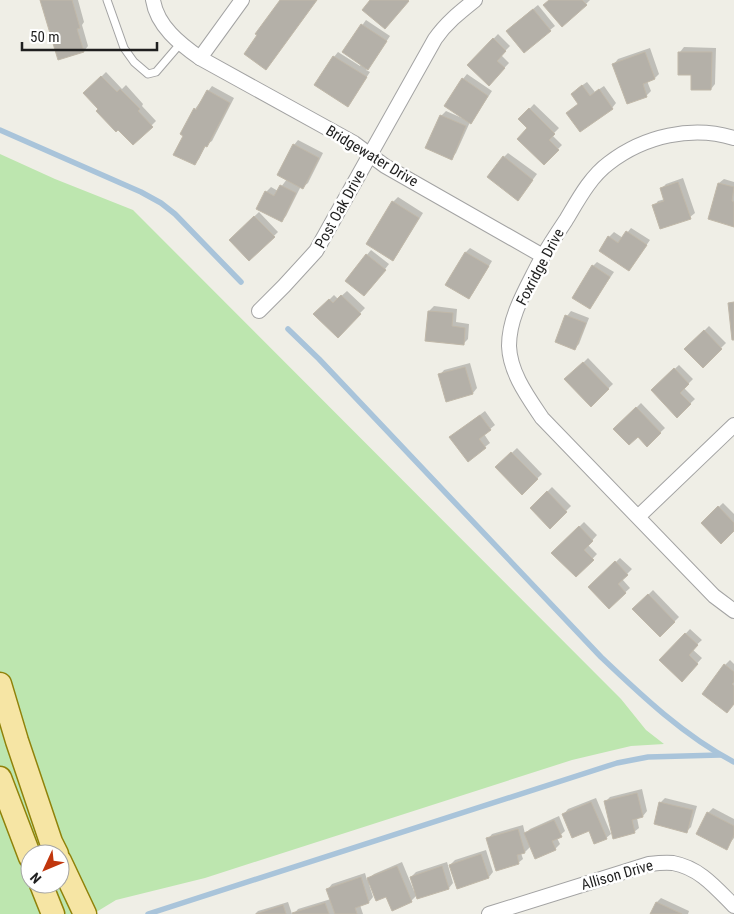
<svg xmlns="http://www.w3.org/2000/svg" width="734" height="914" font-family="'Roboto Condensed',sans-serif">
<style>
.grass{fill:#bde6af;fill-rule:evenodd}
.shadow{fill:#0003}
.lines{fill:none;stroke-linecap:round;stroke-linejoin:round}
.stream{stroke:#a9c4da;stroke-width:5.5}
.building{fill:#b4b0a8;stroke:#c0b8a9}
.lane-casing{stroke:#a3a3a3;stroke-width:9}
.street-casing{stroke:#a3a3a3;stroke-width:16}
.primary-casing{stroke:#90820a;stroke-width:25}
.lane{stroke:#fff;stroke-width:7}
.street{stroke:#fff;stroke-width:14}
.primary{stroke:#f6e5a4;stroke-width:22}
.labels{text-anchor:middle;stroke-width:5;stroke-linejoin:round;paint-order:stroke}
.street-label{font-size:15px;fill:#1f1f1f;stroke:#fff}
</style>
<rect width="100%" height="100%" fill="#efeee6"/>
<path class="grass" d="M0 154 55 179 133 210 621 699 646 730 664 744 631 746 572 760 205 878 116 900 93 914H0ZM30 854H60V884H30Z"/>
<g class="shadow">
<polygon points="42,0 78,0 84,22 82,25 88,46 84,51"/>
<polygon points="550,0 590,0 586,4"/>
<polygon points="538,5 555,26 550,30 512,26"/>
<polygon points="366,20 390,36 372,63 366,70 370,72 348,105 334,57 338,52 360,66 361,64 343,52"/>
<polygon points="498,34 510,46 501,55 509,63 489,84 469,65"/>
<polygon points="684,47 716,48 715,84 711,89 693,74 680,52"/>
<polygon points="650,48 659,74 655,78 647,81 651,91 646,96 614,64 618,59"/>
<polygon points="106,72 122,89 126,85 143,104 142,106 156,121 133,144 85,93"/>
<polygon points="467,74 492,91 475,117 470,122 456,153 451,158 441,116 446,111 462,118 463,79"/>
<polygon points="587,82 595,92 604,86 616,103 612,108 579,104 577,89"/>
<polygon points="212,86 234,98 212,141 206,145 199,159 194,164 185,135 182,134 195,109"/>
<polygon points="534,104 559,128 552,135 562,145 544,163 529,128 520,119"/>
<polygon points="298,140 323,153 308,183 303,187 301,186 286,216 281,221 266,192 271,187 278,191 287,179 294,145"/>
<polygon points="508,153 537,174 522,194 504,157"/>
<polygon points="683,178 695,213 690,217 654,206 658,201 665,199 661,189 666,184"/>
<polygon points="724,179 734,182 734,226 719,183"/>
<polygon points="398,197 423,213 397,255 392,259 393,202"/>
<polygon points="259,212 278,232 249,260 230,240"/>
<polygon points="631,228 650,240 629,270 609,237 614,232 623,238"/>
<polygon points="470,248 492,261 473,293 469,298 447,284 466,252"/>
<polygon points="371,250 389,264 369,290 346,280"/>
<polygon points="597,262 614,272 590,307 593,266"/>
<polygon points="347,291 365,308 338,336 315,314 334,295 338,299"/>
<polygon points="434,306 457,309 456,322 469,324 468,339 463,344 429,311"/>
<polygon points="571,311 589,318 579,344 574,349 567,316"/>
<polygon points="709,326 726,343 703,366 686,349"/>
<polygon points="588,358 613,384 591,405 566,380"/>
<polygon points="470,363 477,388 473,393 447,400 440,375 444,370"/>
<polygon points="679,365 693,379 684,388 695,399 677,416 652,390"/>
<polygon points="641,403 665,428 647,445 638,435 615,429"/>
<polygon points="485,411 495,425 484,434 490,443 468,460 456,433"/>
<polygon points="517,448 542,474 522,493 497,467"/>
<polygon points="552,487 571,506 550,527 531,508"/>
<polygon points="723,503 734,514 734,529 702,523"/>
<polygon points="584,522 597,535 588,545 597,554 576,576 553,553"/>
<polygon points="620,558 632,569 622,579 630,588 609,607 590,587"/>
<polygon points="653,590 679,617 660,636 634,609"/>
<polygon points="690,629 702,640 692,649 702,658 682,680 661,660"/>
<polygon points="730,660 734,664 734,704 725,665"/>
<polygon points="642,789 647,811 643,816 637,818 639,828 634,832 605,802 610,797"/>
<polygon points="596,798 611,834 606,838 564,814 568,809"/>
<polygon points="665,798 697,806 691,827 687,831 660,803"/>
<polygon points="713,808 734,819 734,838 726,848 708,813"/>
<polygon points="559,816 565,831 557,838 560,844 555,849 531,846 525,852 521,853 523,859 518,863 488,839 492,834 523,825 525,834 530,829"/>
<polygon points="486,850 493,872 489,877 458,887 450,865 455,860"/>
<polygon points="402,862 414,891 416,890 411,877 416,872 447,862 453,883 449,888 418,898 417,895 411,901 386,895 371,884 369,884 373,897 369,902 360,905 363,914 294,914 298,909 331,899 328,889 332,884 365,873 367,880 374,874"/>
<polygon points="661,898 689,911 688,914 651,914 657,902"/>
<polygon points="288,902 292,914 255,914 258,911"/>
</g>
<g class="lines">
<g class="stream">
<polyline points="0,130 141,192 161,203 175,214 241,282"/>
<path d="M288 329 319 359 601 657C641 695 684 736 734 762"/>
<polyline points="148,914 617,763 648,757 720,755"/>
</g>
</g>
<g class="building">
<polygon points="40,0 72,0 80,28 77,29 84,52 58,60"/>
<polygon points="280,0 317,0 266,70 244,54 257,35 255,34"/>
<polygon points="370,0 408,0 409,1 385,29 362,10"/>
<polygon points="549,0 582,0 587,5 562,27 543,5"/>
<polygon points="533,9 551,31 524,53 506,31"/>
<polygon points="361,24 387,41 368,70 342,52"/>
<polygon points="493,38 506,51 497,61 505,68 489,86 467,65"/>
<polygon points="645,52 655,79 643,84 647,97 627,104 612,64"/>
<polygon points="678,52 712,52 711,90 691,90 691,75 678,75"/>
<polygon points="333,56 367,77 348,107 314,85"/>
<polygon points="101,76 117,92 120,89 140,109 138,111 153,127 133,145 118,130 116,132 96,111 98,109 83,93"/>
<polygon points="462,78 488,96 471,124 444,106"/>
<polygon points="582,85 590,96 599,89 613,109 580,132 566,113 578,104 571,94"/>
<polygon points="207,90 230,103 207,147 205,146 195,165 173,155 183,136 180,134 194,108 196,110"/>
<polygon points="529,108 555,134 549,140 559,150 544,165 517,139 527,128 518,119"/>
<polygon points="440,115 466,126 452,160 425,148"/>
<polygon points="293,144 319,158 303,189 277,175"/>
<polygon points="503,156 533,180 518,201 487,177"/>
<polygon points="678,182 691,219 660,229 652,205 664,201 660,188"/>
<polygon points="718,183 734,187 732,201 734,202 734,227 708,219"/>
<polygon points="280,185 296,193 282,222 256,209 265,191 274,196"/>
<polygon points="392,201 419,218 393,261 366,244"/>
<polygon points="254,216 275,237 249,261 229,240"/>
<polygon points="626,231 647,245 629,271 599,251 608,236 618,243"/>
<polygon points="465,252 489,266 469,299 445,285"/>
<polygon points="366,254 386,270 364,296 345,281"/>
<polygon points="592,265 610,277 590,309 572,298"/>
<polygon points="341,295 361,314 338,338 313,314 329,299 333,303"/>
<polygon points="734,302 734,340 732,340 728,303"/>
<polygon points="428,311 453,313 452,326 465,328 464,345 425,341"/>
<polygon points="565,315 586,323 575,350 555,342"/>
<polygon points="704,330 722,349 703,368 684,349"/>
<polygon points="583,362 609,389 591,407 564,379"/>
<polygon points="465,367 473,394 446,402 438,374"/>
<polygon points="674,368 689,384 680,393 691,404 677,418 651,390"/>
<polygon points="636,407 661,433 647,447 638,437 629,445 613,429"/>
<polygon points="480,415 491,430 479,439 486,448 468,462 449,437"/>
<polygon points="511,452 538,479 522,495 495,467"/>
<polygon points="547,491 567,512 550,529 530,508"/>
<polygon points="718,506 734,523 734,531 721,544 701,523"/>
<polygon points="579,526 593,541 584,550 594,560 576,577 551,553"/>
<polygon points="615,561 628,575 618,584 626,593 609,609 588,587"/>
<polygon points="648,594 675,622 660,637 632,609"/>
<polygon points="685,633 698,645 689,655 698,664 682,682 659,660"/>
<polygon points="724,664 734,672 734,682 732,684 734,686 734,704 727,713 702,694"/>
<polygon points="637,793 643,817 632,820 635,833 613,839 604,801"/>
<polygon points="591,802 607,839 594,844 589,831 572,838 562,814"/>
<polygon points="659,802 693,810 687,833 654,824"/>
<polygon points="707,812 734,826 734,835 727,850 696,834"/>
<polygon points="554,820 562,837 552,841 556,850 535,859 524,833"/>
<polygon points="518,829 525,853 517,855 519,864 496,871 486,838"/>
<polygon points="481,854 489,878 457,889 449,865"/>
<polygon points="397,866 412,902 392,911 386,897 376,901 367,878"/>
<polygon points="442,866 449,889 417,899 410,877"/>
<polygon points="361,877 369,903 355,908 357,914 335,914 326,889"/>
<polygon points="656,902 682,914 650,914"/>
<polygon points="325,903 329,914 293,914 292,913"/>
<polygon points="283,905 286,914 256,914"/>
</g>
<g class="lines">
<g class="lane-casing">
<polyline id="lane" points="107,0 124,48 134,62 148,74 156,72 180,44"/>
</g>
<g class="street-casing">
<g id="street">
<path d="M153 0C157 26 180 44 200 58L354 143 385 166 543 256"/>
<polyline points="200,58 242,0"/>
<path d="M734 138C692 125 644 136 609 163 590 177 578 200 566 220 556 235 546 250 538 265 525 291 509 317 509 346 510 373 528 397 542 418L714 596 734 611"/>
<path d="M259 311 284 286 316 251 435 39C446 23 460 12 475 0"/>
<polyline points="639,516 734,425"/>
<path d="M489 914 649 864C657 863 666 862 673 863 700 868 716 888 734 906"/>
</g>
</g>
<g class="primary-casing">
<g id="primary">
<polyline points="0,684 17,741 51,842 57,854"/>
<polyline points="0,778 30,857"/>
<polyline points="60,861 85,914"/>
<polyline points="41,884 53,914"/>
</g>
</g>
<use href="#lane" class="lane"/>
<use href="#street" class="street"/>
<use href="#primary" class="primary"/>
</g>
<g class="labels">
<g class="street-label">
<text transform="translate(372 156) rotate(31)" y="5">Bridgewater Drive</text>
<text transform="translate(340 209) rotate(-61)" y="5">Post Oak Drive</text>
<text transform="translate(540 267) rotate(-62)" y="5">Foxridge Drive</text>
<text transform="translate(617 875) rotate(-16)" y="5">Allison Drive</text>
</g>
</g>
<g transform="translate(45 869) rotate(226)"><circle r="24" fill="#ffffff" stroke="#a5a5a5"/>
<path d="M0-4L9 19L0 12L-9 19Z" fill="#c0360d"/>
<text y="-8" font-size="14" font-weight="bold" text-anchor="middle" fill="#1f1f1f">N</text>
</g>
<path d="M22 42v8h135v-8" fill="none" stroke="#1f1f1f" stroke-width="2.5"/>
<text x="30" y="42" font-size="15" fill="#1f1f1f" stroke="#ffffff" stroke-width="4" paint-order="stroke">50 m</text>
</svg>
